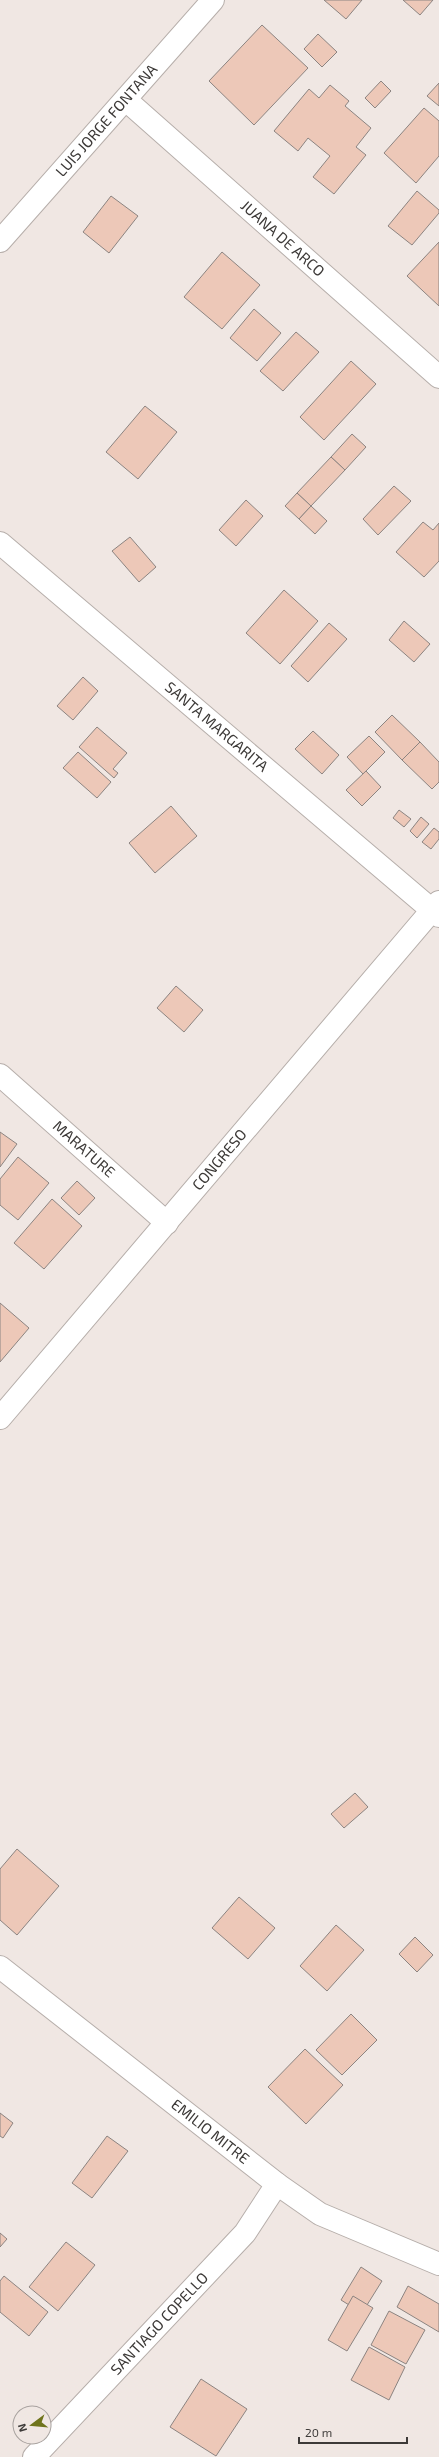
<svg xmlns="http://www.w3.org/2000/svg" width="439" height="2457" font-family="'Exo 2',sans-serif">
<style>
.building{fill:#edc8b8;stroke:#8c8481}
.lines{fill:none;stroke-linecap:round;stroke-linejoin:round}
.minor-casing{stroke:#b6aeaa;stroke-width:24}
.minor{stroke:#fff;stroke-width:22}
.labels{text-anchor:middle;stroke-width:3.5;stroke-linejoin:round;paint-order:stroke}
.street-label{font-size:15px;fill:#3d3a38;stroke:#f0e7e3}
</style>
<rect width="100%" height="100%" fill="#f0e7e3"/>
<g class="building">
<polygon points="324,0 362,0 346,19"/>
<polygon points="403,0 433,0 420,15"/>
<polygon points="262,25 308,68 254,125 209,81"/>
<polygon points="318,34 337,52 322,67 304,49"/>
<polygon points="381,81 391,91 375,108 365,98"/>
<polygon points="439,83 439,106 427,96"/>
<polygon points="330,85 349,101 345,106 371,128 356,147 366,155 334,194 313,177 330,156 308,138 298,151 274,131 309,89 319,98"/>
<polygon points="424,108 439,121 439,156 416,183 384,153"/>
<polygon points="417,191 439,210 439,213 412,245 388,226"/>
<polygon points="111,196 138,216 109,253 83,232"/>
<polygon points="439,242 439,306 407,276"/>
<polygon points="222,252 260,285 222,329 184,297"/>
<polygon points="254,309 281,333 257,361 230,338"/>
<polygon points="296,332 319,352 283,391 260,371"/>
<polygon points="351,361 376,384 324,440 300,417"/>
<polygon points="145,406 177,432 138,479 106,452"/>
<polygon points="352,434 366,447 345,470 331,457"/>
<polygon points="331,457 345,470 311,506 297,493"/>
<polygon points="394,486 411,501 378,535 363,519"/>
<polygon points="297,493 311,506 299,519 285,506"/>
<polygon points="246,500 263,516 236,546 219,530"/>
<polygon points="311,506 327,521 315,534 299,519"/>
<polygon points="423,522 433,530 439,523 439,561 424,577 396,552"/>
<polygon points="130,537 156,567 139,582 112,551"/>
<polygon points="284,590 318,621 280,664 246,633"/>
<polygon points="404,621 430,644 414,662 389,640"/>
<polygon points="329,623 347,639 308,682 291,666"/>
<polygon points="83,677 98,691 73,720 57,706"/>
<polygon points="392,715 420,742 402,760 375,732"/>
<polygon points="97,727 127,753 113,769 118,773 114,778 79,747"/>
<polygon points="313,731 339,755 322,774 295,749"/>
<polygon points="369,736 385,752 363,774 347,757"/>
<polygon points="420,742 439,762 439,782 432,789 402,760"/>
<polygon points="78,752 111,782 97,798 63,768"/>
<polygon points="366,771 381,787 362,806 346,790"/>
<polygon points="171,806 197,836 155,873 129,843"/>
<polygon points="399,810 411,819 404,827 393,818"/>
<polygon points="421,817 429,824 417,838 410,831"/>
<polygon points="434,828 439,832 439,839 431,849 422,842"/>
<polygon points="176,986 203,1010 184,1032 157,1008"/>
<polygon points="0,1132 17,1144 0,1167"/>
<polygon points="18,1157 49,1183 18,1220 0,1205 0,1179"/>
<polygon points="77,1181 95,1198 79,1215 61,1198"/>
<polygon points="52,1199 82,1226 44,1269 14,1243"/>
<polygon points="0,1303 29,1328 0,1362"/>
<polygon points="355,1793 368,1807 344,1828 331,1814"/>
<polygon points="17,1849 59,1886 17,1935 0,1920 0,1869"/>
<polygon points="239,1897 275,1928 248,1959 212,1928"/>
<polygon points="336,1925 364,1950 327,1991 300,1966"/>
<polygon points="415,1937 433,1955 417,1972 399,1954"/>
<polygon points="351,2014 377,2040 342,2075 316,2050"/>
<polygon points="305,2049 343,2085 306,2124 268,2087"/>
<polygon points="0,2113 13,2123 3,2138 0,2136"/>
<polygon points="107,2136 128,2151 92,2198 72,2183"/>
<polygon points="0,2233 7,2239 0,2247"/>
<polygon points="66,2242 95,2265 58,2311 29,2287"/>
<polygon points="361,2267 382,2281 362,2313 341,2300"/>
<polygon points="4,2276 48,2312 29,2336 0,2312 0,2281"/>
<polygon points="408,2286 439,2304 439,2332 397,2307"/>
<polygon points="353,2296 373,2308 347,2351 328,2340"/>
<polygon points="389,2311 425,2330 406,2364 371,2345"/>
<polygon points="369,2347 405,2367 389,2400 351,2380"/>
<polygon points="201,2379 247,2409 216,2456 170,2427"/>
</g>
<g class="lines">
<g class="minor-casing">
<g id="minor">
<path id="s1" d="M126 100 439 377"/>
<path id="s2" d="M0 241 213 0"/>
<path id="s3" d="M0 543 439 916"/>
<path id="s4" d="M0 1075 167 1223"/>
<path id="s5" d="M0 1418 439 902"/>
<path id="s6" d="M0 1967 277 2184 320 2214 439 2264"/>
<path id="s7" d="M34 2457 245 2233 277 2184"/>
</g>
</g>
<use href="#minor" class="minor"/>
</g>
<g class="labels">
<g class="street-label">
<text dy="5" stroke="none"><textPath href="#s2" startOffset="161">LUIS JORGE FONTANA</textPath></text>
<text dy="5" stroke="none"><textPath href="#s1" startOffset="209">JUANA DE ARCO</textPath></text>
<text dy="5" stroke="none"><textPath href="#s3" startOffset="284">SANTA MARGARITA</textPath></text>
<text dy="5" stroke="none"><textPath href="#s4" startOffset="112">MARATURE</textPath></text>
<text dy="5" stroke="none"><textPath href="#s5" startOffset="339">CONGRESO</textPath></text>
<text dy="5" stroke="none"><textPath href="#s6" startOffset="267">EMILIO MITRE</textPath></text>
<text dy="5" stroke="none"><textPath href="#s7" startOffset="183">SANTIAGO COPELLO</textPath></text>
</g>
</g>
<g transform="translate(32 2425) rotate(254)"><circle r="19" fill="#f0e7e3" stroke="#a8a29f"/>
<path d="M0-3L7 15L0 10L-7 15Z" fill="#6f741c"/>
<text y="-6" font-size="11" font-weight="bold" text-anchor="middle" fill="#3d3a38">N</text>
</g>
<path d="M299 2437v6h108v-6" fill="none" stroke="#3d3a38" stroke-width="2"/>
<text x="305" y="2437" font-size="12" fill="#3d3a38" stroke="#f0e7e3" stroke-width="3" paint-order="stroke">20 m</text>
</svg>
